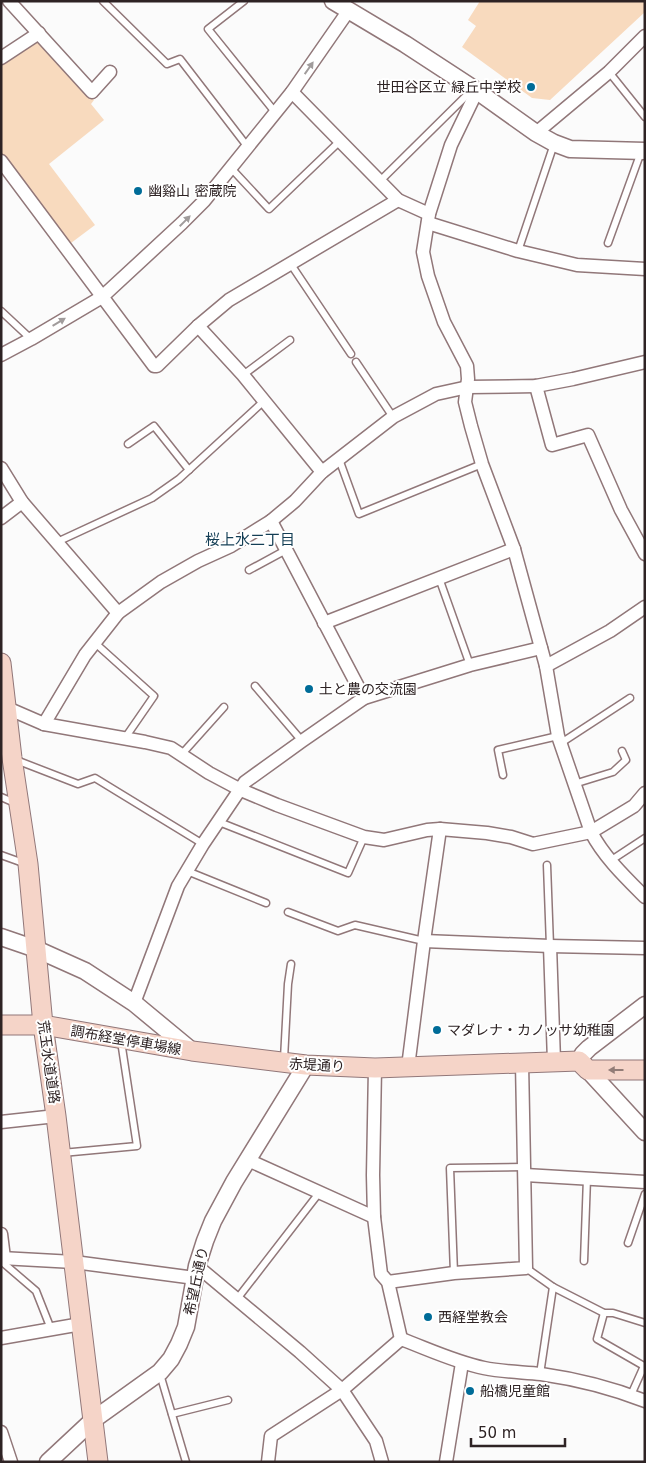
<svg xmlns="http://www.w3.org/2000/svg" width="646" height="1463" font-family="'DejaVu Sans','Noto Sans JP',sans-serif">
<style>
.green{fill:#f8dabe}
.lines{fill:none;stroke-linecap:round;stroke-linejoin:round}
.service-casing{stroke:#917779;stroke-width:9}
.minor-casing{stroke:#917779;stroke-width:15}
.tertiary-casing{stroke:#917779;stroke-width:19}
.secondary-casing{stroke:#917779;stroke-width:21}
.service{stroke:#fff;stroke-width:6}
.minor{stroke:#fff;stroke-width:12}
.tertiary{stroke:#fff;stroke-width:16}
.secondary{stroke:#f5d4c8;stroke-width:19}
.oneway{fill:#a19c9c}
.oneway2{fill:#927c76}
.poi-dot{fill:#006c98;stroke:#fff;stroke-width:2}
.labels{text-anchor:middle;stroke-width:4;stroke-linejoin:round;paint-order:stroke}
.poi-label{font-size:14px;fill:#2e2324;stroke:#fff;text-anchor:start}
.street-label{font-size:14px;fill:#2e2324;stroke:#fff}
.neighbourhood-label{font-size:15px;fill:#143e55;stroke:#fff}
</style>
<rect width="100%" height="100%" fill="#fbfbfb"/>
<g class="green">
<polygon points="480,1 645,1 645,12 550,100 532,98 462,47 476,26 468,20"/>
<polygon points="37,36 94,100 91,104 104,120 49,164 95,225 67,246 1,156 1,62"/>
</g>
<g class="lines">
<g class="service-casing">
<g id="service">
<polyline points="103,1 167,64 180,59 247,146"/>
<polyline points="244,1 208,29 275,112"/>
<polyline points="609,72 645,117"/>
<polyline points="230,167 269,209 341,140"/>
<polyline points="380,181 466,96 475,91"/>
<polyline points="608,243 641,152"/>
<polyline points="518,251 554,144"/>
<polyline points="290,263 351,354"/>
<polyline points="1,311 31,339"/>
<polyline points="356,362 393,417"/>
<polyline points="243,375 290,340"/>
<polyline points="128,444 154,426 189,470"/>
<polyline points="339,459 359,514 482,464"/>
<polyline points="57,542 152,498 179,479 264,401"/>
<polyline points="249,570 286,550"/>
<polyline points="439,578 470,665"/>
<polyline points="94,642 154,696 125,738"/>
<polyline points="255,686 302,741"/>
<polyline points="561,743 630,698"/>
<polyline points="181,755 224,707"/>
<polyline points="16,760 78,784 95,778 203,844"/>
<polyline points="503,775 498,750 558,736"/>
<polyline points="574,784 613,772 626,760 622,751"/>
<polyline points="1,797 15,803"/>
<polyline points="219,822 348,873 364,837"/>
<polyline points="1,855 26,864"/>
<polyline points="610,861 645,838"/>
<polyline points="547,865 550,946"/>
<polyline points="187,871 266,903"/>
<polyline points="288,912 338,931 355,925 424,941"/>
<polyline points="284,1059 288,984 291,964"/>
<polyline points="62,1153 137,1146 121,1041"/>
<polyline points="628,1243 645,1194"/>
<polyline points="1,1261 36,1291 51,1329"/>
<polyline points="584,1261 587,1178"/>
<polyline points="526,1268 553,1287 604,1313 613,1313 645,1323"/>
<polyline points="454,1273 450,1168 525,1167"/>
<polyline points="237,1299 319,1193"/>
<polyline points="604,1313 597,1339 644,1366 631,1395"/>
<polyline points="160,1374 186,1462"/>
<polyline points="540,1374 553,1287"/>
<polyline points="172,1414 228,1400"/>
</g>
</g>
<g class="minor-casing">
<g id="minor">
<polyline points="9,1 92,92 110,72"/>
<polyline points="1,58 39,33"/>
<path d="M477 91 451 145 429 214 423 252 428 276 444 322 467 366 468 379 465 402 471 426 482 464 514 549 546 666 558 736 591 832C604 857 625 877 645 897"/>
<polyline points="292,92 398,200 429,214"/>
<polyline points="536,133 609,72 645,36"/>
<polyline points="1,161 154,366 157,366 198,326 229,300 398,200"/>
<polyline points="428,223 518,251 577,265 645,269"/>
<polyline points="198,326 243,375 322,472"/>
<polyline points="1,355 31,339 102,297 182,223 204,201 292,92 349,10"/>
<polyline points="536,386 552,445 588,435 621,510 645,554"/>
<polyline points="1,468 22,502 118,613"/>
<polyline points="1,518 22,502"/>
<polyline points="271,521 364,698"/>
<polyline points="324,623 514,549"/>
<polyline points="546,666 610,631 645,607"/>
<polyline points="7,708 44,724 145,742 171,748 209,773 241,790 277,805 364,837 384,840 427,830 440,829 487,833 511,837 533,844 591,832 634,806 645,793"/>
<polyline points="44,724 85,655 118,613 161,582 198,561 231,546 271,521 295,501 322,472 393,417 436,394 468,387 536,386 573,379 645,362"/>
<polyline points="424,941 550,946 645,948"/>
<polyline points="550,946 554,1061"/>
<polyline points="134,1003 178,886 203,844 245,782 302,741 364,698 470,665 541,648"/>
<polyline points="408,1067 424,941 440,829"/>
<polyline points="375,1068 373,1175 374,1217 381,1274 388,1282 401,1339"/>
<polyline points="1,1122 56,1116"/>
<polyline points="248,1160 374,1217"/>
<polyline points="525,1175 645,1182"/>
<polyline points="1,1234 4,1258"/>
<polyline points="1,1258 74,1262 195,1278"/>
<polyline points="197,1266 300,1352 342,1390 376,1441 382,1462"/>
<polyline points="388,1282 454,1273 526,1268 522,1063"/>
<polyline points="1,1338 81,1324"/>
<path d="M401 1339C428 1349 455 1362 484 1368 503 1372 522 1372 541 1374 576 1379 612 1388 645 1401"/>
<polyline points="1,1432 11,1462"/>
<polyline points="268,1462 271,1436 342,1390 401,1339"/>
<polyline points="446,1462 462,1363"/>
</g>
</g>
<g class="tertiary-casing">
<g id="tertiary">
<polyline points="333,1 405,44 477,91 536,133 554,143 570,149 645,151"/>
<polyline points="1,937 36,949 85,971 134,1003 192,1051"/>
<polyline points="579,1061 583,1054 589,1048 645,1005"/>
<polyline points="588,1070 645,1132"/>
<polyline points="48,1462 93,1420 160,1372 171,1359 179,1344 186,1327 197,1266 205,1241 213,1221 234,1182 306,1065"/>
</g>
</g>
<g class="secondary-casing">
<g id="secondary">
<polyline points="1,663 12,758 28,864 43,1025 56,1116 98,1462"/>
<polyline points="1,1025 43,1025 192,1051 306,1065 375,1068 579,1061 588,1070 645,1070"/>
</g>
</g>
<use href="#service" class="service"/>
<use href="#minor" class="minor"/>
<use href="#tertiary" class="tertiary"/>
<use href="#secondary" class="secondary"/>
</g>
<defs><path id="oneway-solid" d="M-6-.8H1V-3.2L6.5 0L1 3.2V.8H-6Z" transform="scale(1.25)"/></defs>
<g class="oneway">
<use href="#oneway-solid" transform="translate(309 68) rotate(-55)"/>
<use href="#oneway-solid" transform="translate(185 221) rotate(-45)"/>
<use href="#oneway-solid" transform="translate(59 322) rotate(-31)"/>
</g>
<use class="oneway2" href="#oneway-solid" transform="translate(616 1070) rotate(180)"/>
<g class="poi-dot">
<circle cx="531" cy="87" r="5"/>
<circle cx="138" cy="191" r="5"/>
<circle cx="309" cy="689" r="5"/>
<circle cx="437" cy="1030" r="5"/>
<circle cx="428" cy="1317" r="5"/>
<circle cx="470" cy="1391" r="5"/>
</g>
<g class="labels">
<g class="poi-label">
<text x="521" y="92" text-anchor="end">世田谷区立 緑丘中学校</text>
<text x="148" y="196">幽谿山 密蔵院</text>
<text x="319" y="694">土と農の交流園</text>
<text x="447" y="1035">マダレナ・カノッサ幼稚園</text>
<text x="438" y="1322">西経堂教会</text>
<text x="480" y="1396">船橋児童館</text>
</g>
<g class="street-label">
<text transform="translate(126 1040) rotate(10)" y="5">調布経堂停車場線</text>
<text transform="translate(49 1062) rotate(82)" y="5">荒玉水道道路</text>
<text transform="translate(317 1065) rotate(3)" y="5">赤堤通り</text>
<text transform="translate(196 1281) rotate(-78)" y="5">希望丘通り</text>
</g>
<g class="neighbourhood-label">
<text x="250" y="545">桜上水二丁目</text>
</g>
</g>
<rect width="646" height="1463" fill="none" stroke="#2e2324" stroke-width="5"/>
<path d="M471 1438v8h94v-8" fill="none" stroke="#2e2324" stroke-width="2.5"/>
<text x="478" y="1438" font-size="15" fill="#2e2324" stroke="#ffffff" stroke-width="4" paint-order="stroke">50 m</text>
</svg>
